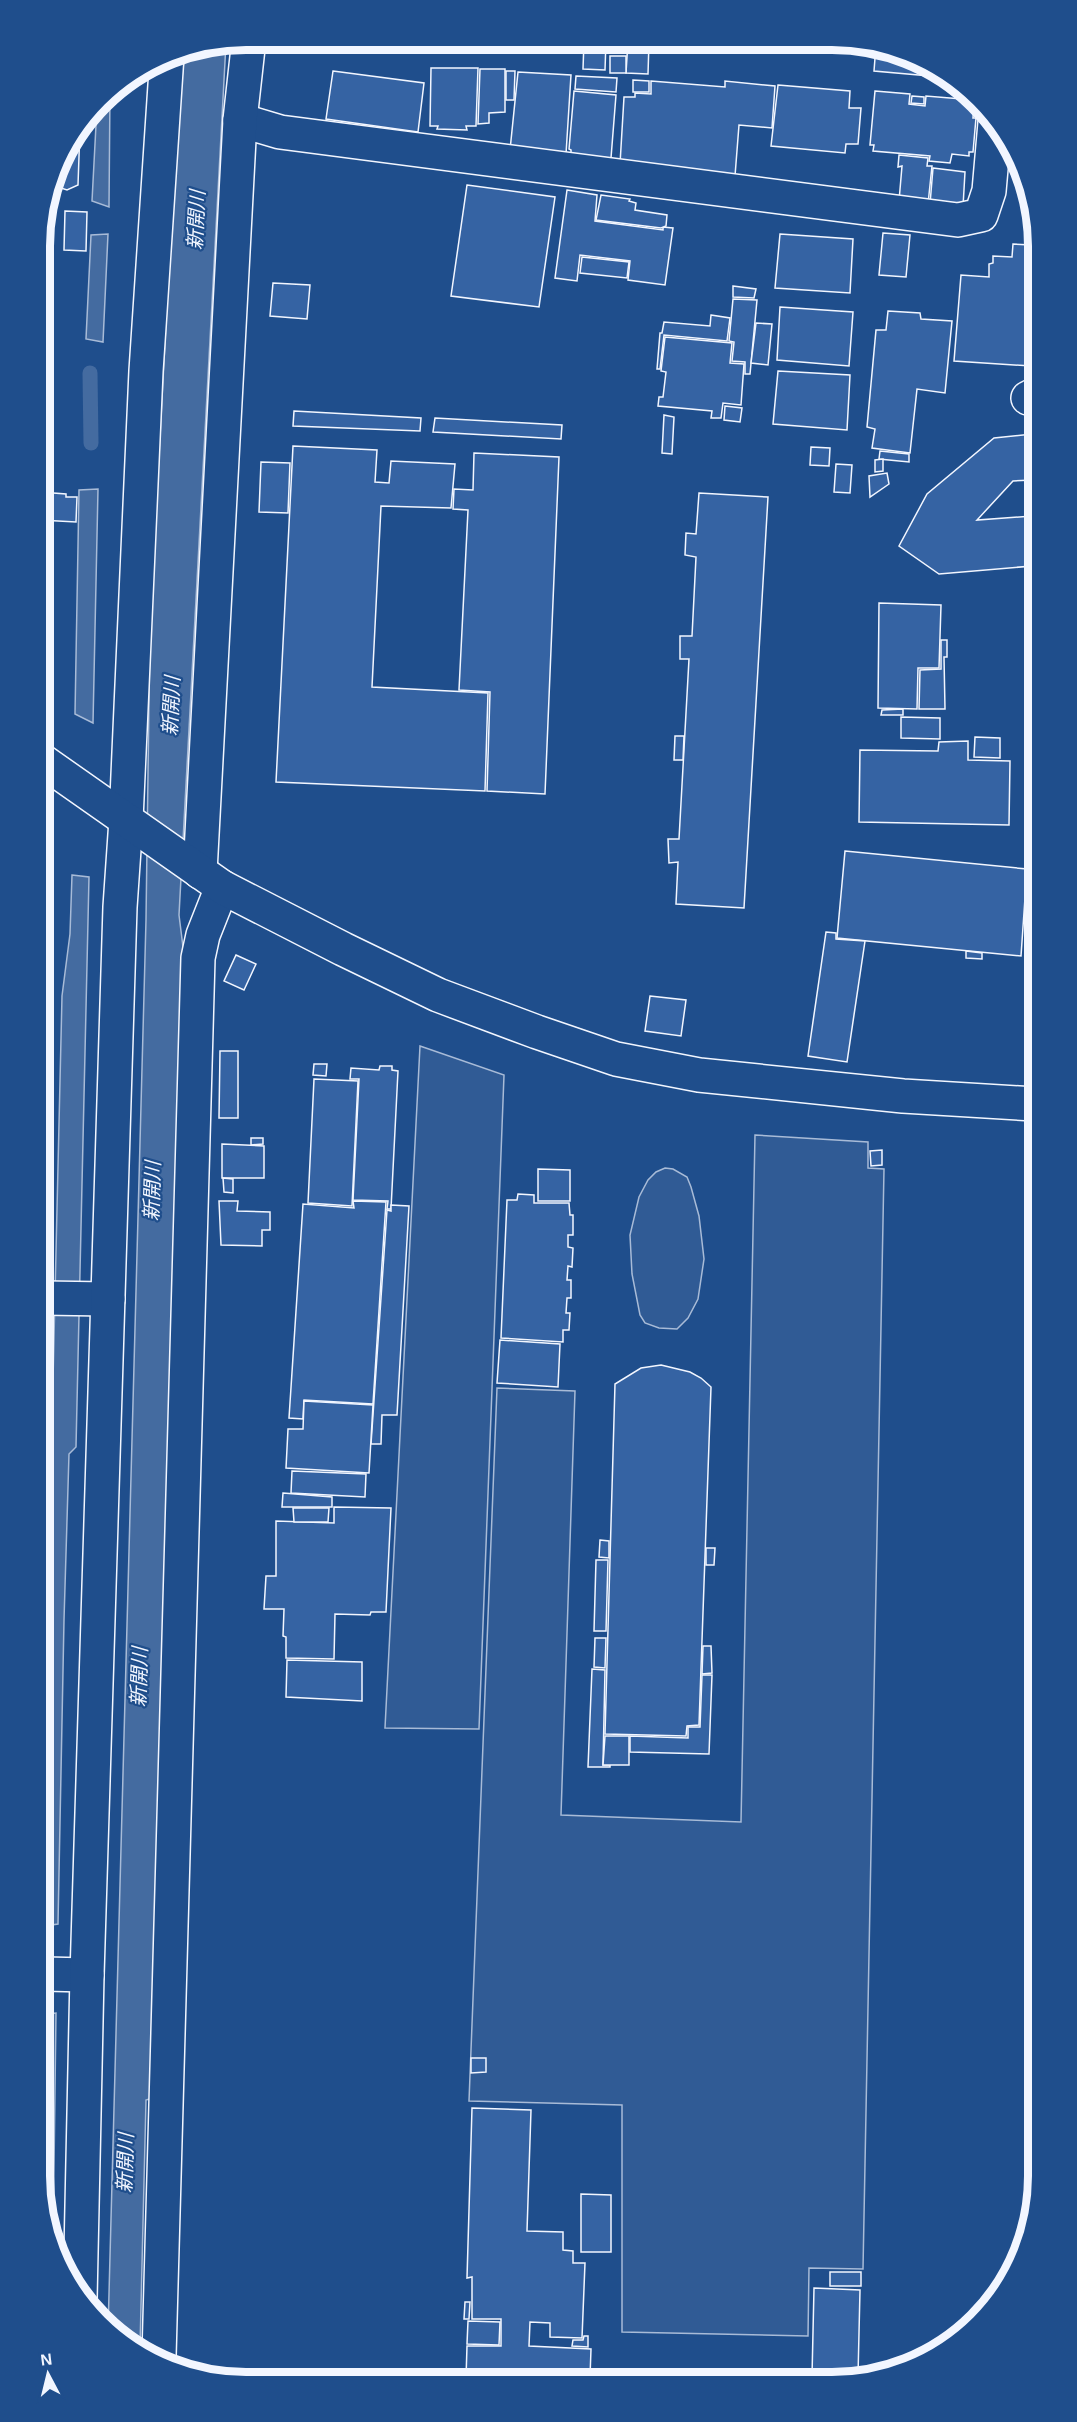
<svg xmlns="http://www.w3.org/2000/svg" width="1077" height="2422" font-family="Helvetica,'Noto Sans JP',sans-serif">
<style>
.built{fill:#305b95;stroke:#a8bbd7;stroke-width:1.5}
.water{fill:#446ba0;stroke:#a8bbd7;stroke-width:1.5}
.lines{fill:none;stroke-linecap:round;stroke-linejoin:round}
.stream{stroke:#446ba0;stroke-width:15}
.building{fill:#3563a3;stroke:#f2f6ff;stroke-width:1.5}
.minor-casing{stroke:#f2f6ff;stroke-width:36}
.tertiary-casing{stroke:#f2f6ff;stroke-width:36}
.minor{stroke:#1f4e8c;stroke-width:33}
.tertiary{stroke:#1f4e8c;stroke-width:33}
.labels{text-anchor:middle;stroke-width:4.5;stroke-linejoin:round;paint-order:stroke}
.water-label{font-size:20px;font-style:italic;fill:#f2f6ff;stroke:#1f4e8c}
.rim{fill:none;stroke:#f2f6ff;stroke-width:8}
</style>
<rect width="100%" height="100%" fill="#1f4e8c"/>
<g class="built">
<polygon points="420,1046 504,1075 479,1729 385,1728"/>
<polygon points="755,1135 868,1142 868,1168 884,1169 863,2269 809,2268 808,2336 622,2332 622,2105 469,2101 497,1388 575,1391 561,1815 741,1822"/>
<polygon points="665,1168 673,1169 687,1177 691,1187 699,1216 704,1259 698,1299 688,1318 677,1329 659,1328 645,1323 640,1315 632,1274 630,1235 639,1197 648,1180 656,1172"/>
</g>
<g class="water">
<polygon points="226,43 179,915 184,955 159,2096 146,2100 140,2347 108,2331 146,920 150,628 176,132 185,51"/>
<polygon points="110,90 109,207 92,201 97,106"/>
<polygon points="108,234 103,342 86,339 91,235"/>
<polygon points="98,489 93,723 75,714 79,490"/>
<polygon points="72,875 89,877 76,1447 69,1454 64,1620 58,1924 45,1926 44,1677 50,1508 62,996 70,934"/>
<polygon points="56,2013 53,2245 46,2231 45,2014"/>
</g>
<g class="lines">
<polyline class="stream" points="90,373 91,443"/>
</g>
<g class="building">
<polygon points="584,41 606,41 605,70 583,69"/>
<polygon points="628,41 649,42 648,74 626,73"/>
<rect x="652" y="42" width="5" height="8"/>
<polygon points="659,42 692,42 692,53 658,51"/>
<polygon points="876,45 941,77 874,71"/>
<rect x="610" y="56" width="16" height="17"/>
<polygon points="431,68 478,68 476,126 466,126 467,130 437,129 438,126 430,126"/>
<polygon points="480,69 505,69 505,112 489,113 489,123 478,124"/>
<polygon points="333,71 424,83 418,132 326,119"/>
<polygon points="506,71 515,71 514,100 506,100"/>
<polygon points="518,72 571,75 566,154 510,150"/>
<polygon points="576,76 617,78 616,92 575,89"/>
<polygon points="633,80 649,81 649,92 633,92"/>
<polygon points="651,81 725,87 725,81 775,86 772,128 739,125 735,176 620,164 624,97 635,97 635,93 651,94"/>
<polygon points="778,85 850,91 849,108 861,108 858,144 846,144 845,153 771,146"/>
<polygon points="574,91 616,95 611,158 571,155 571,150 569,149"/>
<polygon points="875,91 910,94 909,104 925,106 926,96 974,100 973,118 976,118 973,152 969,152 969,156 952,154 950,163 929,161 930,156 873,151 874,145 870,145"/>
<polygon points="912,96 924,97 924,104 911,103"/>
<polygon points="80,128 78,185 67,190 52,185 60,154"/>
<polygon points="899,155 928,158 927,166 932,166 928,204 899,201 902,166 898,167"/>
<polygon points="933,168 965,172 963,207 930,204"/>
<polygon points="467,185 555,197 539,307 451,296"/>
<polygon points="567,190 597,195 595,221 663,230 663,227 673,228 665,285 628,280 630,261 580,255 577,281 555,278"/>
<polygon points="601,195 630,199 629,201 636,203 635,210 667,215 666,226 661,228 596,220"/>
<polygon points="65,211 87,212 86,251 64,250"/>
<polygon points="883,233 910,235 906,277 879,275"/>
<polygon points="780,234 853,239 850,293 775,288"/>
<polygon points="1013,244 1031,245 1031,366 954,361 961,275 989,277 989,264 993,263 993,256 1012,257"/>
<polygon points="582,257 629,262 627,278 580,273"/>
<polygon points="273,283 310,285 307,319 270,316"/>
<polygon points="733,286 756,289 754,298 733,297"/>
<polygon points="733,299 757,300 750,374 745,374 745,362 732,361 734,342 729,341"/>
<polygon points="780,307 853,312 849,366 777,360"/>
<polygon points="888,311 920,313 921,319 952,321 945,393 917,389 910,453 872,448 875,429 867,427 876,330 886,330"/>
<polygon points="711,315 730,318 727,341 664,335 660,369 657,369 660,333 662,333 664,322 710,326"/>
<polygon points="756,323 772,324 768,365 751,363"/>
<polygon points="665,337 732,343 730,363 744,364 741,405 723,403 721,418 711,418 712,411 658,406 659,397 663,397 666,372 661,371"/>
<polygon points="778,371 850,375 847,430 773,424"/>
<polygon points="725,406 742,408 740,422 724,420"/>
<polygon points="294,411 421,418 420,431 293,426"/>
<polygon points="664,415 674,417 672,454 662,453"/>
<polygon points="435,418 562,425 561,439 433,432"/>
<polygon points="1032,434 1032,480 1013,481 977,520 1032,516 1032,566 939,574 899,546 927,494 994,438"/>
<polygon points="293,446 377,450 375,482 389,483 391,461 455,464 451,508 381,506 372,687 488,693 485,791 276,782"/>
<polygon points="811,447 830,448 829,466 810,465"/>
<polygon points="880,451 909,454 909,462 879,459"/>
<polygon points="474,453 559,457 545,794 487,791 490,692 459,690 468,510 453,509 454,489 473,490"/>
<polygon points="883,459 883,471 875,472 875,460"/>
<polygon points="261,462 290,463 288,513 259,512"/>
<polygon points="836,464 852,465 850,493 834,492"/>
<polygon points="887,473 889,484 870,497 869,476"/>
<polygon points="40,492 66,494 66,497 77,497 76,522 40,520"/>
<polygon points="699,493 768,497 744,908 676,904 678,862 669,863 668,839 679,839 689,659 680,659 680,636 692,636 696,557 685,555 686,533 696,534"/>
<polygon points="879,603 941,605 939,668 918,668 917,709 878,708"/>
<polygon points="941,640 947,640 947,657 944,657 945,709 919,709 920,670 941,669"/>
<polygon points="903,709 903,715 881,715 882,710"/>
<polygon points="901,717 940,718 940,739 901,738"/>
<polygon points="675,736 684,736 683,760 674,760"/>
<polygon points="975,737 1000,738 1000,758 974,757"/>
<polygon points="968,741 968,760 1010,761 1009,825 859,822 860,750 938,751 939,742"/>
<polygon points="845,851 1027,869 1021,956 837,938"/>
<polygon points="1030,864 1033,865 1033,874 1029,874"/>
<polygon points="1029,876 1033,876 1033,903 1028,903"/>
<polygon points="826,932 836,933 836,939 865,941 847,1062 808,1056"/>
<polygon points="966,951 982,953 982,959 966,958"/>
<polygon points="236,955 256,964 244,990 224,981"/>
<polygon points="650,996 686,1000 681,1036 645,1031"/>
<polygon points="220,1051 238,1051 238,1118 219,1118"/>
<polygon points="314,1064 327,1064 326,1076 313,1075"/>
<polygon points="380,1066 392,1066 392,1070 398,1071 391,1209 387,1209 388,1201 353,1200 359,1079 350,1079 351,1068 379,1070"/>
<polygon points="314,1079 358,1081 352,1206 308,1203"/>
<polygon points="251,1138 263,1138 263,1144 251,1145"/>
<polygon points="222,1144 264,1146 264,1178 222,1178"/>
<polygon points="882,1150 882,1165 871,1166 870,1151"/>
<polygon points="538,1169 570,1170 570,1201 538,1201"/>
<polygon points="223,1178 233,1179 233,1193 224,1192"/>
<polygon points="518,1194 534,1195 534,1203 569,1203 570,1215 573,1215 573,1235 568,1235 568,1247 573,1248 572,1267 568,1266 567,1280 571,1280 571,1298 567,1298 566,1313 570,1313 569,1330 563,1330 563,1342 501,1338 507,1200 517,1200"/>
<polygon points="219,1201 238,1201 237,1211 270,1212 270,1230 262,1230 262,1246 221,1245"/>
<polygon points="353,1201 386,1202 373,1404 304,1400 303,1419 289,1418 303,1204 354,1208"/>
<polygon points="391,1205 409,1206 397,1415 382,1415 381,1444 371,1444 387,1210 391,1211"/>
<polygon points="500,1340 560,1344 558,1387 497,1383"/>
<polygon points="661,1365 690,1372 701,1378 711,1387 699,1725 687,1726 686,1736 605,1734 615,1384 641,1368"/>
<polygon points="304,1401 373,1405 369,1473 286,1468 288,1429 303,1429"/>
<polygon points="292,1471 366,1474 365,1497 291,1493"/>
<polygon points="283,1493 332,1497 332,1507 282,1507"/>
<polygon points="334,1507 391,1508 386,1612 371,1612 370,1615 335,1614 334,1659 286,1658 286,1637 283,1636 284,1609 264,1609 266,1576 276,1576 276,1521 334,1523"/>
<polygon points="293,1508 329,1508 328,1522 294,1522"/>
<polygon points="600,1540 609,1541 609,1558 599,1557"/>
<polygon points="706,1548 715,1548 714,1565 706,1565"/>
<polygon points="596,1560 608,1560 606,1631 594,1631"/>
<polygon points="595,1638 606,1638 605,1668 594,1667"/>
<polygon points="703,1646 711,1646 712,1673 702,1674"/>
<polygon points="287,1660 362,1662 362,1701 286,1697"/>
<polygon points="592,1669 605,1670 603,1765 610,1765 610,1767 588,1767"/>
<polygon points="702,1675 712,1675 709,1754 630,1752 630,1736 688,1738 688,1727 700,1727"/>
<polygon points="605,1736 629,1736 629,1765 603,1765"/>
<polygon points="471,2058 486,2058 486,2072 471,2073"/>
<polygon points="472,2108 531,2110 527,2231 563,2232 563,2250 573,2251 573,2263 585,2263 582,2338 550,2337 550,2323 530,2322 529,2346 591,2349 590,2377 466,2378 467,2346 501,2346 501,2319 472,2319 472,2277 467,2278"/>
<polygon points="581,2194 611,2195 611,2252 581,2252"/>
<rect x="830" y="2272" width="31" height="14"/>
<polygon points="814,2288 860,2290 858,2376 812,2376"/>
<polygon points="465,2302 470,2302 469,2319 464,2319"/>
<polygon points="468,2321 500,2322 499,2345 467,2344"/>
<polygon points="584,2336 588,2336 588,2347 572,2346 573,2340 583,2340"/>
<polygon points="598,2369 619,2370 619,2377 598,2377"/>
</g>
<g class="lines">
<g class="minor-casing">
<g id="minor">
<polyline points="240,120 280,132 958,220 981,215 989,191 995,123"/>
<polyline points="1028,398 1032,396"/>
<polyline points="200,872 240,120 249,39"/>
<polyline points="43,1298 108,1299"/>
<polyline points="45,1974 87,1975"/>
<polyline points="80,2299 87,1975 120,907 126,820 146,371 167,55"/>
<polyline points="159,2356 198,958 203,935 222,887"/>
</g>
</g>
<g class="tertiary-casing">
<polyline id="tertiary" points="41,760 222,887 343,949 438,995 537,1032 616,1059 699,1075 903,1096 1034,1104"/>
</g>
<use href="#minor" class="minor"/>
<use href="#tertiary" class="tertiary"/>
</g>
<g class="labels">
<g class="water-label">
<text transform="translate(196 220) rotate(-87)" y="7">新開川</text>
<text transform="translate(171 706) rotate(-87)" y="7">新開川</text>
<text transform="translate(152 1191) rotate(-88)" y="7">新開川</text>
<text transform="translate(139 1677) rotate(-88)" y="7">新開川</text>
<text transform="translate(125 2163) rotate(-88)" y="7">新開川</text>
</g>
</g>
<path d="M0 0H1077V2422H0ZM246 50H832A196 196 0 0 1 1028 246V2176A196 196 0 0 1 832 2372H246A196 196 0 0 1 50 2176V246A196 196 0 0 1 246 50Z" fill="#1f4e8c" fill-rule="evenodd"/>
<path class="rim" d="M246 50H832A196 196 0 0 1 1028 246V2176A196 196 0 0 1 832 2372H246A196 196 0 0 1 50 2176V246A196 196 0 0 1 246 50Z"/>
<g transform="translate(48 2374) rotate(353)" stroke="#1f4e8c" stroke-width="4.5" paint-order="stroke">
<path d="M0-4.5L10 22L0 15L-10 22Z" fill="#f2f6ff"/>
<text y="-9" font-size="16" font-weight="bold" text-anchor="middle" fill="#f2f6ff">N</text>
</g>
</svg>
